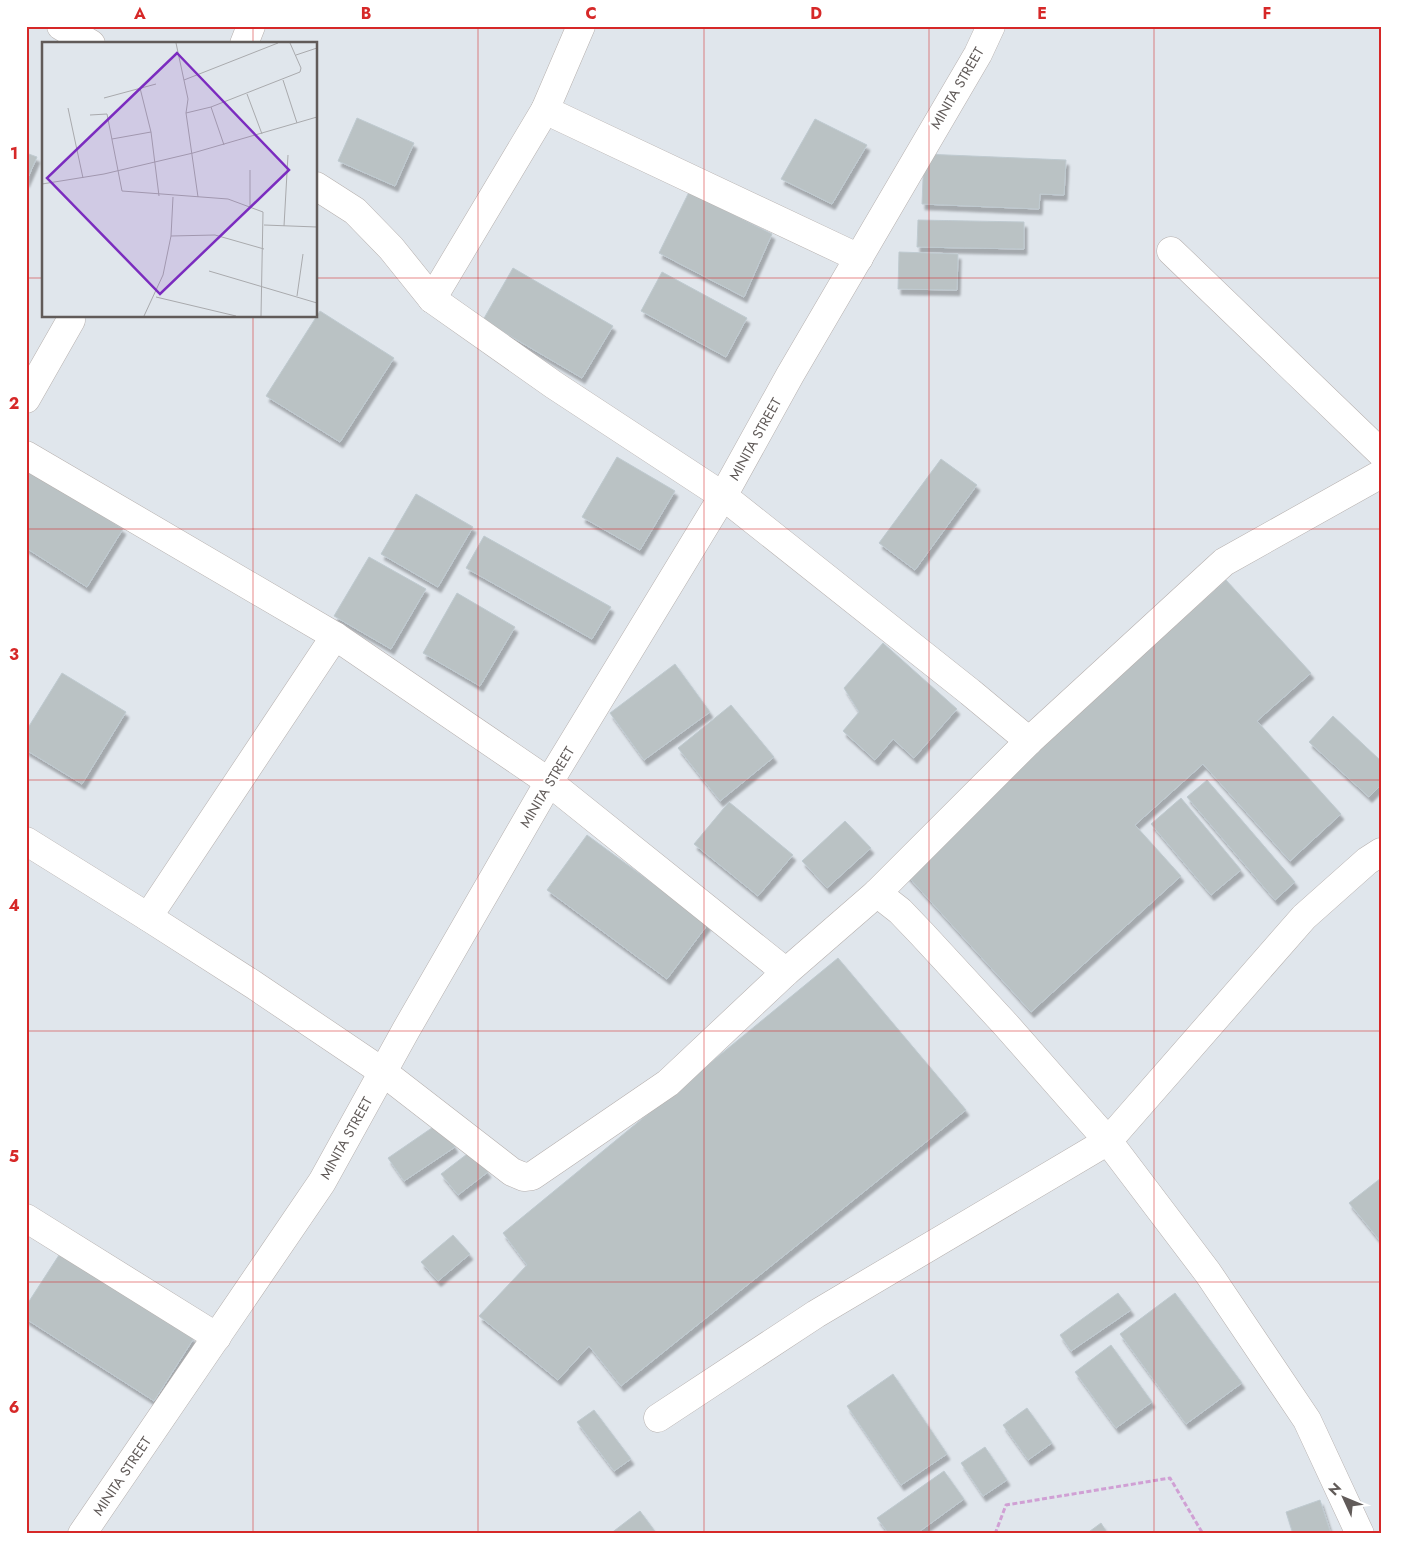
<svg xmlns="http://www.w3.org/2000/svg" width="1407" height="1560" font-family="Jost,sans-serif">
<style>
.building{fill:#bac2c4;stroke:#bfcad0;filter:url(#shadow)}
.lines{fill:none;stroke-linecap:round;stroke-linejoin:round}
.minor-casing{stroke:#b6b0ae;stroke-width:29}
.path{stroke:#d0a0d4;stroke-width:3;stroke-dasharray:5 2.5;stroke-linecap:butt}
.minor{stroke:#fff;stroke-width:28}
.grid{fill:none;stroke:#d62828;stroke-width:1;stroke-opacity:0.55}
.labels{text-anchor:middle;stroke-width:4;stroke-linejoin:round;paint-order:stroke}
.street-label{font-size:14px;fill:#615b59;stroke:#fff}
.inset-road{fill:none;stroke:#a9aaad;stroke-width:1}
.view{fill:#7b2cbf;fill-opacity:0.15;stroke:#7b2cbf;stroke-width:2.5}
.inset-edge{fill:none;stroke:#615b59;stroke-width:2.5}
.neatline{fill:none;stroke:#d62828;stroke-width:2}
.grid-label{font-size:16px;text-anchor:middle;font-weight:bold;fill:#d62828}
</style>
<defs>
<filter id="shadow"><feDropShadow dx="3" dy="5.5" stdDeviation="1" flood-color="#0004"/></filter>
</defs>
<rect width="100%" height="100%" fill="#e0e6ec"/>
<g class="building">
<polygon points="357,118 414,143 395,186 338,161"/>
<polygon points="815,119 867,145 832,204 781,179"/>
<polygon points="26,153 37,157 26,182"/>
<polygon points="924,154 1066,160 1064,195 1040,194 1039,209 922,204"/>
<polygon points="689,192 772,234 744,297 659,253"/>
<polygon points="918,220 1024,222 1024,249 917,247"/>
<polygon points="899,252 958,254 957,290 898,289"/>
<polygon points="513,268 613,326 582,378 483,320"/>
<polygon points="662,272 747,318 726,357 641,311"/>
<polygon points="320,311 394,358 340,442 266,396"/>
<polygon points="617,457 675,491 640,550 582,517"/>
<polygon points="941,459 977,485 915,570 879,543"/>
<polygon points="27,467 123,529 87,587 26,548"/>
<polygon points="416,494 473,527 438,587 381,554"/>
<polygon points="484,536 611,607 592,639 466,568"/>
<polygon points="369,557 426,589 391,649 334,616"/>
<polygon points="1226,580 1311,673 1257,721 1341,814 1290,861 1203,764 1135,825 1181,876 1031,1012 903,871"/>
<polygon points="457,593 515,627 480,686 423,653"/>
<polygon points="883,643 957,709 914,758 893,739 875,760 843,731 859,712 844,688"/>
<polygon points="675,664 710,712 644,760 610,713"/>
<polygon points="62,673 126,712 82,784 26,750 26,731"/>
<polygon points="731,705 774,757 720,801 678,748"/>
<polygon points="1333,716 1381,761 1381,785 1369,797 1309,742"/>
<polygon points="1207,780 1295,882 1275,900 1187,797"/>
<polygon points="1181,798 1241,870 1211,895 1151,824"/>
<polygon points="729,802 793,855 758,896 694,844"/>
<polygon points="845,821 871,848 827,888 802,861"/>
<polygon points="587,835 708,924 667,979 547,890"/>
<polygon points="838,958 966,1110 621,1386 589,1346 558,1380 479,1316 527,1265 503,1233"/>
<polygon points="439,1123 455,1147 404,1181 388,1158"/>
<polygon points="471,1151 488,1172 458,1195 441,1174"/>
<polygon points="1381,1178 1381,1242 1349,1203"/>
<polygon points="453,1235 470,1254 438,1281 421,1262"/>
<polygon points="61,1252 194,1338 154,1401 26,1319 26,1306"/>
<polygon points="1118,1293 1131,1310 1071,1351 1060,1335"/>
<polygon points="1175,1293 1242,1383 1186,1424 1120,1334"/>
<polygon points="1111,1345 1152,1402 1116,1428 1075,1372"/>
<polygon points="893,1374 947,1454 901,1485 847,1406"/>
<polygon points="1027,1408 1052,1443 1028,1460 1003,1425"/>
<polygon points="594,1410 631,1459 614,1471 577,1422"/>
<polygon points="985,1447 1007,1480 983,1496 961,1463"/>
<polygon points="944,1471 964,1499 916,1534 889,1534 877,1518"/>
<polygon points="1320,1500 1331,1534 1293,1534 1286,1512"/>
<polygon points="640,1511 657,1534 610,1534"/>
<polygon points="1101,1523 1108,1534 1086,1534"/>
</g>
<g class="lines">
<g class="minor-casing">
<g id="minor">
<polyline points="61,26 91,44"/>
<polyline points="244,44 251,26"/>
<polyline points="545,110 859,258"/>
<polyline points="316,186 355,211 391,248 432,299 554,385 723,496 970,692 1029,741"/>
<polyline points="1171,251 1381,453"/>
<polyline points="432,299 545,110 581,26"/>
<polyline points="26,399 71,320"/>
<polyline points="26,455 335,636 549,782 786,972"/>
<polyline points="26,841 148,917 254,985 383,1072 512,1172 524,1177 532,1176 668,1083 786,972 877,893 1029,741 1224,562 1381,474"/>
<polyline points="877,893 900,911 922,934 1006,1025 1108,1141 1208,1273 1307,1420 1360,1534"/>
<polyline points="148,917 335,636"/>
<polyline points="26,1218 217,1337"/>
<polyline points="658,1418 816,1314 1108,1141 1304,917 1367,861 1381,852"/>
<polyline points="82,1534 322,1182 406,1030 549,782 723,496 790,375 978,54 991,26"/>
</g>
</g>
<polyline class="path" points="995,1534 1006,1505 1170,1478 1203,1534"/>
<use href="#minor" class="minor"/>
</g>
<path class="grid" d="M253 26V44M478 26V1534M704 26V1534M929 26V1534M1154 26V1534M26 278H44M316 278H1381M253 316V1534M26 529H1381M26 780H1381M26 1031H1381M26 1282H1381"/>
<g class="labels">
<g class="street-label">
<text transform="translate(957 88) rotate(-60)" y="5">MINITA STREET</text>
<text transform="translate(755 439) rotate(-61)" y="5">MINITA STREET</text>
<text transform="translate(547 787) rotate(-59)" y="5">MINITA STREET</text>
<text transform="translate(346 1138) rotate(-61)" y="5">MINITA STREET</text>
<text transform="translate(122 1476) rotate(-56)" y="5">MINITA STREET</text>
</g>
</g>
<g transform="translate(42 42)">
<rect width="275" height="275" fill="#e0e6ec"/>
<path class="inset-road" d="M134 1 146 57 144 71 156 155M254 13 275 6M142 38 236 1M241 38 255 81M98 46 109 90 117 154M205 52 220 92M62 56 114 42M169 65 182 103M26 66 41 136M144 71 169 65 258 30 259 26 248 1M48 73 65 72 80 149 186 157 221 170 219 274M70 97 109 90M208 128V164M0 142 62 132 151 111 275 75M222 183 275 185M242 184 246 113M129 194 173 193 222 207M167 229 275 261M255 254 261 212M114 255 194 274M102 274 121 233 129 194 131 155"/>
<path class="view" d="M135 11 247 128 118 252 5 136Z"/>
<rect width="275" height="275" class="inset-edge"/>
</g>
<rect width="1407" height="1560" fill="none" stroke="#ffffff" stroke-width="55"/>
<g transform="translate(1344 1498) rotate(314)" stroke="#ffffff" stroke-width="4" paint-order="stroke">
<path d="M0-4L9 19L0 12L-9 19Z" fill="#615b59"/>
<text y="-8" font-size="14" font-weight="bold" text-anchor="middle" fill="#615b59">N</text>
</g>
<rect x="28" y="28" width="1352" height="1504" class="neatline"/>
<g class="grid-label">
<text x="140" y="19">A</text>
<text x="366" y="19">B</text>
<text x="591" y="19">C</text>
<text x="816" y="19">D</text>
<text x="1042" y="19">E</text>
<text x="1267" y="19">F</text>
<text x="14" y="159">1</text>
<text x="14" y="409">2</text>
<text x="14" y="660">3</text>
<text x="14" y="911">4</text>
<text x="14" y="1162">5</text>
<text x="14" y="1413">6</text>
</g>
</svg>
